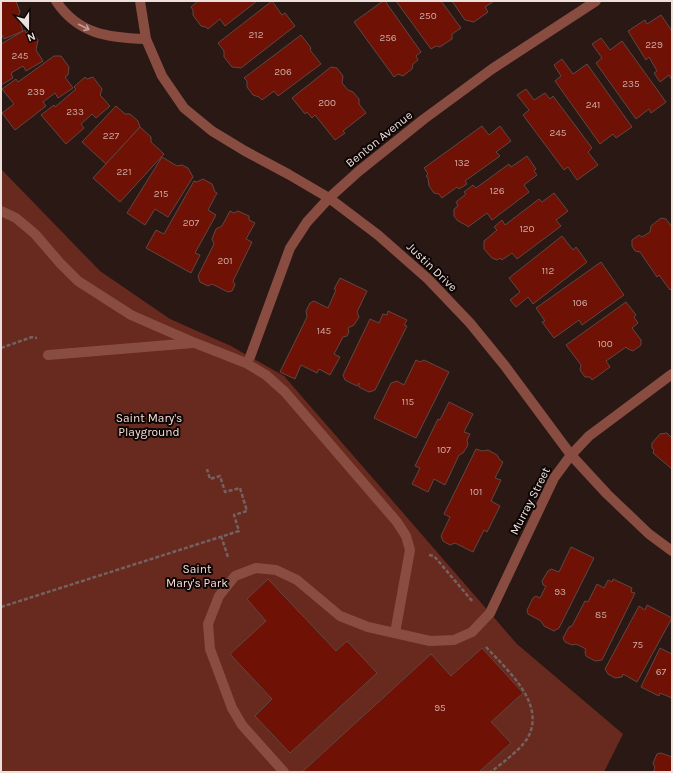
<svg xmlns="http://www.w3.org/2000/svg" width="673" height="773" font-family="Karla,sans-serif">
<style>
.green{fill:#68291e}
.building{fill:#6f1104;stroke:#5e4844}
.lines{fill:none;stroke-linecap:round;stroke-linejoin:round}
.path{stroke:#73625f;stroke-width:2.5;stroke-dasharray:4 2;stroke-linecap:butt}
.service{stroke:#894c41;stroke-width:10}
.minor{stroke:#894c41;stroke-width:10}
.oneway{stroke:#c09d96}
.labels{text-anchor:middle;stroke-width:4;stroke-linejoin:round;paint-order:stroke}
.number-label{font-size:10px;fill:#ceaca6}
.street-label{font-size:12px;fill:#eddfdc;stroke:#0d0605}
.park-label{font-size:12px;fill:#f7dbd6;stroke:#0d0605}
</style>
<rect width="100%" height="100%" fill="#2a1814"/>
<polygon class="green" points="1,169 100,271 170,319 231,346 284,376 517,644 623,734 604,772 1,772"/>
<g class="building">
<polygon points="1,1 16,1 20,12 18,16 23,31 4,39 1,33"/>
<polygon points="198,1 257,1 225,26 220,19 208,29 206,27 201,26 193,15 193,10 191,7"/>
<polygon points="272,1 282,15 285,13 295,26 241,68 232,67 224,57 224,51 218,43"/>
<polygon points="383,1 385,1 421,52 416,56 418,60 413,64 412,69 403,76 398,74 394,77 354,22"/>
<polygon points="396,1 441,1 461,28 452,34 452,39 440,47 436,46 431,49"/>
<polygon points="452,1 494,1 485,7 488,12 474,22 465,20"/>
<polygon points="661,15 672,31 672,80 669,75 660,82 654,73 657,71 649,57 646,60 628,31 645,20 647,24"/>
<polygon points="25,30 26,33 28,31 34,34 38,40 36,50 43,61 26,71 23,66 11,73 13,78 1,85 1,44"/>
<polygon points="301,35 311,48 310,50 321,64 278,96 274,91 262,100 259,97 253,95 247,87 247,81 244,78"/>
<polygon points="601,38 610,50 622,41 666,102 651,113 649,109 636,119 596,63 602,58 592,44"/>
<polygon points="54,56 61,56 69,67 68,75 65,77 73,88 58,98 55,93 43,102 46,106 15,130 2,113 14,104 2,89 16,79 18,82"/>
<polygon points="562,59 573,74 587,64 632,127 616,138 613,134 600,144 555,81 561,76 554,65"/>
<polygon points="331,67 337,68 343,76 342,83 348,90 353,92 359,99 359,104 366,113 343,131 345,133 335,140 315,115 312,118 307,112 305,114 292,98"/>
<polygon points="85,77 87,79 93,77 102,89 100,95 110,106 96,118 92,114 81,124 84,128 66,144 41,115 54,105 55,107 76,89 74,87"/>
<polygon points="526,89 534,100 545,93 550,99 553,96 592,148 588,152 598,165 577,180 568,167 564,170 523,115 529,110 517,95"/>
<polygon points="116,106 125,114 130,114 138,121 140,127 106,164 82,142"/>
<polygon points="482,126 489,135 500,126 511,141 496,152 500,156 465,181 467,184 459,189 457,187 442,198 439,194 434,193 429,186 428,178 426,176 428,174 424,168"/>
<polygon points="140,127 151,137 151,142 164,154 120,202 93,178"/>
<polygon points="527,156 536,169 534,171 537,175 524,185 529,192 492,220 487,213 468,227 466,225 458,221 454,216 454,209 458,206 456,202 466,194 464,192 473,185 476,188 509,164 511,167"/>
<polygon points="162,157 177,166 182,165 188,168 193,177 168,217 155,209 145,225 127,213"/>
<polygon points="203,179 212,184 215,192 217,193 208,210 216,215 195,253 200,255 191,273 146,248 156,230 164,234 194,181 197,182"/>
<polygon points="554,193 568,211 556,220 561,226 517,259 512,253 502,260 500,258 497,260 492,258 484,249 484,241 497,230 494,227 502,220 505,225 539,199 542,202"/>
<polygon points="230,211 234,213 238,211 249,216 249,220 255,223 246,239 252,242 233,281 235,285 232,291 228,292 212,284 208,286 200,282 198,276 214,244 212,239 216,229 222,226"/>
<polygon points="661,218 666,219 672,227 672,288 670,290 659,275 657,277 640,252 635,251 632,246 632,240 639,235 642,237 650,232 651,226"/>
<polygon points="562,236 573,250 576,247 587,262 533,304 528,297 516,307 510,300 520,292 509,278"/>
<polygon points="601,262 624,295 582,325 579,320 554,338 542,322 545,321 536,308"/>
<polygon points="340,278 367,291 357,312 359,317 354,325 348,328 349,332 347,336 343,337 334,354 340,357 330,375 319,369 317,373 301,365 295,379 280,372 307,317 306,311 310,303 314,301 328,308 336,290 334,289"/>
<polygon points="626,302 636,315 634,317 638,323 632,328 641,340 641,345 633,351 628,349 626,347 606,361 610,367 592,380 590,377 585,377 580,370 581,365 566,345"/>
<polygon points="388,311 407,320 404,325 407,326 375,390 369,392 359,387 359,383 357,386 345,380 343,375 370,319 379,323 383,314 387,315"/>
<polygon points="416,360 420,362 424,360 449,372 416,438 374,418 391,383 397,381 404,385"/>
<polygon points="449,402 473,414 464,432 470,434 467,440 468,445 463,453 459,455 445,485 434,479 428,492 412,484 420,468 415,466 438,419 440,420"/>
<polygon points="667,433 671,437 672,436 672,469 653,453 654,450 652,448 652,443 660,434"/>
<polygon points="476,449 482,451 488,450 497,455 500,460 503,462 495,478 501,480 491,501 500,506 487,532 484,530 473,552 455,543 450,545 443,541 441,536 450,517 444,514"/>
<polygon points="571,547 594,558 559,628 554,631 544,626 541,621 528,614 527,610 533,598 536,596 540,598 546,586 543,585 542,581 548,571 551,569 559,572"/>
<polygon points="268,579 336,651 347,641 377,673 290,753 255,716 272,699 230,654 266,621 247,599"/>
<polygon points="613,579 632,588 631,592 635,593 602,660 595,661 586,656 585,652 586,649 576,644 572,645 565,642 563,638 569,627 572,626 585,601 588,602 597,584 604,588 608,580 612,582"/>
<polygon points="647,605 672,618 637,682 623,674 622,677 615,678 608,674 605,669 639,606 645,610"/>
<polygon points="482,648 523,693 491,722 511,743 479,772 302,772 431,654 451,676"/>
<polygon points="660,648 672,654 672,698 660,693 659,696 641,687"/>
<polygon points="661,753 672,757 672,772 653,772 655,768 653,763 657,754"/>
</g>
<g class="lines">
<g class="path">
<polyline points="1,348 32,337 37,338"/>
<polyline points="221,536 228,557"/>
<polyline points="429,555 434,556 473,602"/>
<polyline points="1,607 239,531 234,515 247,511 240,488 225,492 220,476 210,479 207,469"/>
<path d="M486 647C505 668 543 700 530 733 525 747 503 762 491 772"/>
</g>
<g class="service">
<polyline points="1,211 16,218 35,234 60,263 78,281 131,315 195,343 246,363 266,375 285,392 397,522 406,536 410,550 395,633"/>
<polyline points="48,355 193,343"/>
<polyline points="284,772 242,725 232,708 210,649 208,624 219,596 235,576 256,568 276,570 297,580 340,616 368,627 430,641 454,640 472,632 490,613"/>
</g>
<g class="minor">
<path d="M56 1C78 34 108 38 146 39"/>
<polyline points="140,1 146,39 162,76 184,108 212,131 245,151 288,174 329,198 378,235 428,279 470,323 505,366 571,455 607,494 649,534 672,551"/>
<polyline points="250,357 290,248 307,222 329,198 359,171 424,119 492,69 596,1"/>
<polyline points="490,613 554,478 571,455 589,436 672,374"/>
</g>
</g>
<defs><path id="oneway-shaft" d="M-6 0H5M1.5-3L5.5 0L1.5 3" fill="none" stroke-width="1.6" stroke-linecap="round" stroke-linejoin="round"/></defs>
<use class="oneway" href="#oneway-shaft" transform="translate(84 27) rotate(27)"/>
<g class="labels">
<g class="number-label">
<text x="428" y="19">250</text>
<text x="256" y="38">212</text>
<text x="388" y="41">256</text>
<text x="654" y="48">229</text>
<text x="20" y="59">245</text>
<text x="283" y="75">206</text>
<text x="631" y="87">235</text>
<text x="36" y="95">239</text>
<text x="327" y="106">200</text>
<text x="593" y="108">241</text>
<text x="75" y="115">233</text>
<text x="558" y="136">245</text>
<text x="111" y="139">227</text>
<text x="462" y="166">132</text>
<text x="124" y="175">221</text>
<text x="497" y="194">126</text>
<text x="161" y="197">215</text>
<text x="191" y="226">207</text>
<text x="527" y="232">120</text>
<text x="225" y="264">201</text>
<text x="548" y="274">112</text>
<text x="580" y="306">106</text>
<text x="324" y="334">145</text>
<text x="605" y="347">100</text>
<text x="408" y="405">115</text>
<text x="444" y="453">107</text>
<text x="476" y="495">101</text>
<text x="560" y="595">93</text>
<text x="601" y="618">85</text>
<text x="638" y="648">75</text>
<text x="661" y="675">67</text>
<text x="440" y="711">95</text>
</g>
<g class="street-label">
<text transform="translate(379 139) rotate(-39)" y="4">Benton Avenue</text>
<text transform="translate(432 267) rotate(44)" y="4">Justin Drive</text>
<text transform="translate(530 501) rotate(-63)" y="4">Murray Street</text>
</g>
<g class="park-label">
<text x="149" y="422">Saint Mary's<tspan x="149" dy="14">Playground</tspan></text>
<text x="197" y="573">Saint<tspan x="197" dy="14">Mary's Park</tspan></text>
</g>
</g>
<rect width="673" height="773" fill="none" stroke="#eddfdc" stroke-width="4"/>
<g transform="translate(28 28) rotate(159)" stroke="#0d0605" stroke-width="3" paint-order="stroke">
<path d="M0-3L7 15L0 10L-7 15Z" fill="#eddfdc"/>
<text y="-6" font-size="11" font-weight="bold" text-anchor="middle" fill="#eddfdc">N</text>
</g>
</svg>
